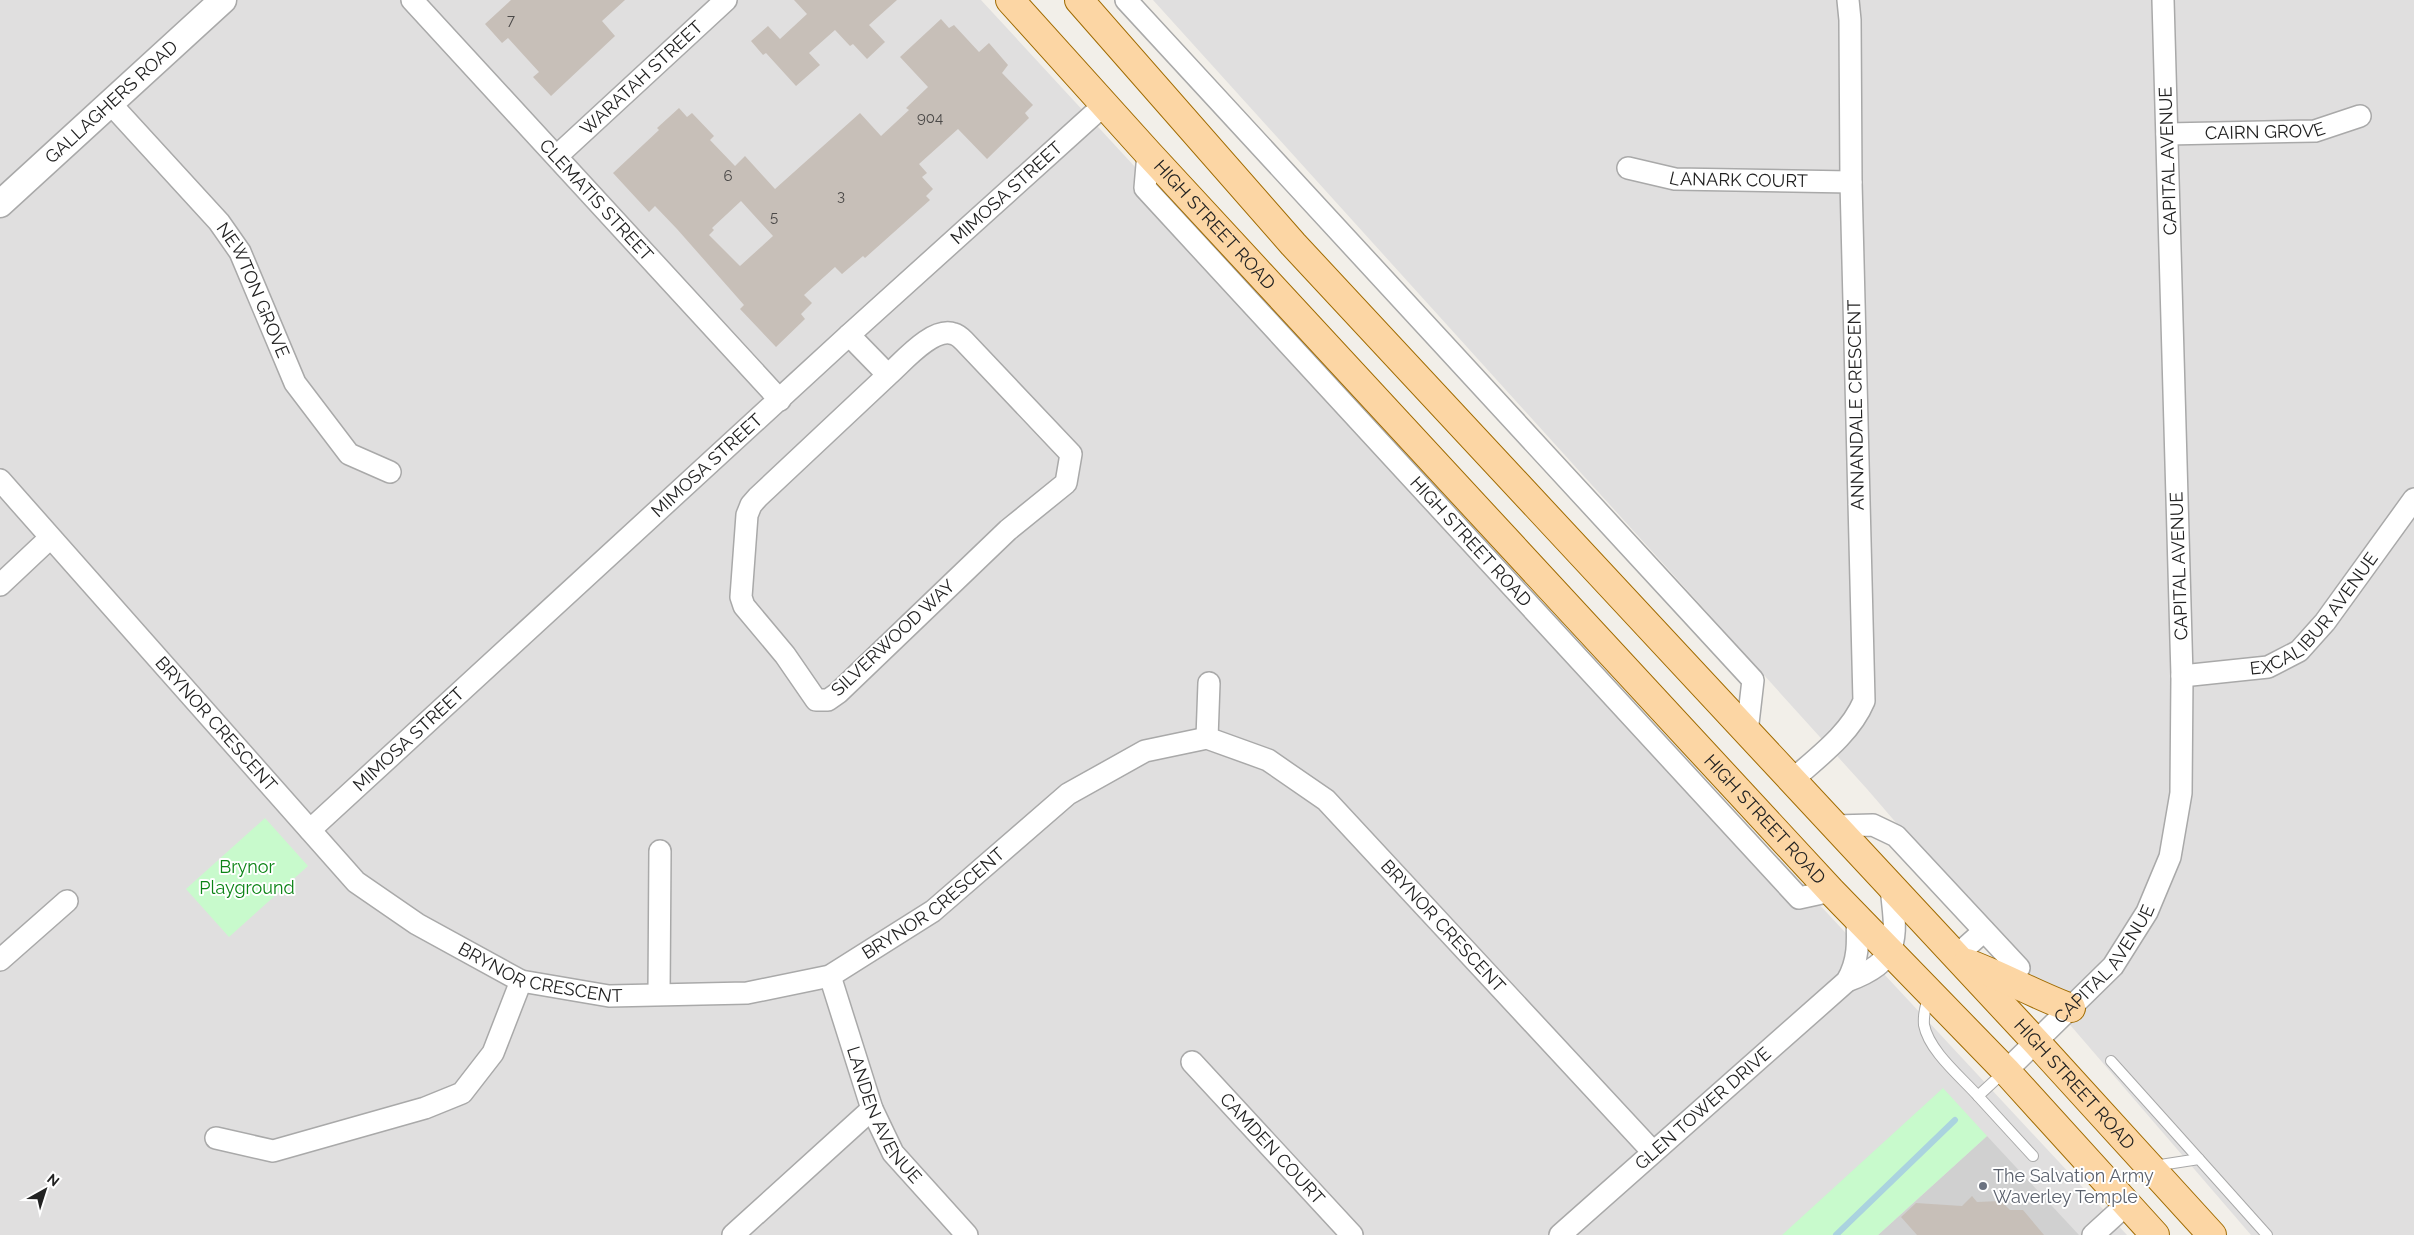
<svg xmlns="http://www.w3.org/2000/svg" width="2414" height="1235" font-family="Raleway,sans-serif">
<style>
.residential{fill:#e0dfdf}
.religious{fill:#d0d0d0}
.park{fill:#c8facc}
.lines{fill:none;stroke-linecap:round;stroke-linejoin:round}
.stream{stroke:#aad3df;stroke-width:6}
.building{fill:#c7bfb8;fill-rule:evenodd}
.service-casing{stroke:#a9a9a9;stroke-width:12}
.minor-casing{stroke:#a9a9a9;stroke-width:24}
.tertiary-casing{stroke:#a9a9a9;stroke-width:29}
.primary-casing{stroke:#a06b00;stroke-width:30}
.service{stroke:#fff;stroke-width:10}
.minor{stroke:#fff;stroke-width:21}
.tertiary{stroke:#fff;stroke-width:26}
.primary{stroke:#fcd6a4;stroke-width:28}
.worship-dot{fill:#6b7280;stroke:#fff;stroke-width:2}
.labels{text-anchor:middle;stroke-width:4;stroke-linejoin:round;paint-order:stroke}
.number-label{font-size:15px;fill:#4b4948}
.street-label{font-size:18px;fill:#222;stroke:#fff}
.park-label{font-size:18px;fill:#0c8416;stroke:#fff}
.worship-label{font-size:18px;fill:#5b616d;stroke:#fff;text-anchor:start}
</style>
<rect width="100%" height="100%" fill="#f2efe9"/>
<g class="residential">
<polygon points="0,0 981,0 1410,465 2127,1235 0,1235"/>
<polygon points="1153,0 2414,0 2414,1235 2251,1235 1867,789"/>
</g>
<polygon class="religious" points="1987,1136 2079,1235 1878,1235"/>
<g class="park">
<polygon points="265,818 308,866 229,937 186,889"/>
<polygon points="1943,1088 1987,1136 1878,1235 1782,1235"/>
</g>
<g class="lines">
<polyline class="stream" points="1836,1235 1955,1120"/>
</g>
<g class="building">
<polygon points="511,0 625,0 602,21 615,36 551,96 533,77 539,72 508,38 502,43 485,24"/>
<polygon points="794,0 897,0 869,25 885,42 867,59 853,44 850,46 835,30 809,53 820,65 796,86 766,53 763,55 751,41 768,26 780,39 807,14"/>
<path d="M941 19 949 28 954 25 979 52 989 43 1002 58 1008 65 1002 73 1033 105 1025 113 1029 118 987 159 958 129 919 164 927 173 922 177 933 189 926 196 930 200 865 258 863 256 842 274 835 267 804 295 812 303 801 314 805 319 776 347 740 309 744 305 677 229 655 206 649 212 613 173 659 130 657 128 679 108 687 117 692 113 714 136 710 140 735 166 745 156 775 189 860 113 881 136 909 110 906 108 928 87 900 57ZM741 201 773 236 740 266 709 235 714 230 712 228Z"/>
<polygon points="1972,1196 1977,1202 2001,1201 2010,1210 2023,1210 2044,1235 1917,1235 1901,1217 1916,1203 1962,1206"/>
</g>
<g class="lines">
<g class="service-casing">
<g id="service">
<path d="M1929 995C1926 1005 1923 1014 1924 1025 1929 1051 1961 1077 1978 1096"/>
<polyline points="2111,1061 2199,1159"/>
<polyline points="2004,1072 1978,1096 2033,1156"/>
<polyline points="2154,1166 2199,1159 2267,1235"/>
</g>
</g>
<g class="minor-casing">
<g id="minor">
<path id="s1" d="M412 0 780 400"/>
<polyline points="1126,0 1753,680 1747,732"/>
<path id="s2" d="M110 103 219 222 240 252 295 383 349 454 390 472"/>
<path id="s3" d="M2167 134 2315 131 2360 116"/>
<path id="s4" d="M1148 153 1145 188 1799 898 1831 891"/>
<path id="s5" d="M557 156 726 0"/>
<path id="s6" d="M1628 168 1675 179 1851 182"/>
<path d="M849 335 888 375C903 362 933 326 954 334 958 335 962 339 964 341L1071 454 1066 483 1008 530 838 693 828 700H816L785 655 744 606 741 597 747 515 751 505 758 497 888 375"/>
<path id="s7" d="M0 480 356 882 417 924 521 981 609 996 747 993 830 976 933 911 1068 794 1145 751 1207 738 1268 760 1326 800 1653 1152"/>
<polyline points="0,585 50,538"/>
<path id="s8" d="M2182 676 2268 667 2299 651 2325 622 2414 499"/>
<polyline points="1207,738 1209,683"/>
<path d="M1791 781C1818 757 1850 734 1864 701L1851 182 1850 20 1848 0"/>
<polyline points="1835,826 1873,825 1896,836 2019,968"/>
<path id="s9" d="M310 830 849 335 1105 104"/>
<polyline points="1956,956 1984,931"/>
<polyline points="0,960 67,901"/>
<path id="s10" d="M830 976 872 1109 893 1153 967 1235"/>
<path d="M1847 981C1901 961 1897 939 1891 888"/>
<polyline points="659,994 660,851"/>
<path id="s11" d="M1192 1062 1352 1235"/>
<path id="s12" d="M2006 1071 2113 966 2147 912 2170 857 2181 793 2182 676 2163 0"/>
<polyline points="216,1138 273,1151 425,1108 462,1093 493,1053 521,981"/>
<polyline points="733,1235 872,1109"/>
<path id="s13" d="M1560 1235 1847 981C1859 961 1858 941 1857 918"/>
<polyline points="2093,1235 2127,1204"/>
</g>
</g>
<g class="tertiary-casing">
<g id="tertiary">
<path id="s14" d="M0 204 223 0"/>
</g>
</g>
<g class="primary-casing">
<g id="primary">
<path id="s15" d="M1010 0 1148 153 1831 891 2006 1071 2155 1235"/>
<path id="s16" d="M1079 0 1293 244 2036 1042 2212 1235"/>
<path d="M1967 963C2003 976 2035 995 2071 1008"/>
</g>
</g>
<use href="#service" class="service"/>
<use href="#minor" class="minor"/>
<use href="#tertiary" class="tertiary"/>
<use href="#primary" class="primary"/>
</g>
<circle class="worship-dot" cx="1983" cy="1186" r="5"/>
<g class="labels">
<g class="number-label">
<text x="511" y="25">7</text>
<text x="930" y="123">904</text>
<text x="728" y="181">6</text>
<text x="841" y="201">3</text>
<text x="774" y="222">5</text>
</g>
<g class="street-label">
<text dy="6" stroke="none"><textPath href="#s5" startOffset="115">WARATAH STREET</textPath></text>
<text dy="6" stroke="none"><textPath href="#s14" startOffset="151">GALLAGHERS ROAD</textPath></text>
<text dy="6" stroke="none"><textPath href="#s3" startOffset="98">CAIRN GROVE</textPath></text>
<text transform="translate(2168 161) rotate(-92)" y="6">CAPITAL AVENUE</text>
<text dy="6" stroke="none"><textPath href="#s6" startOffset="112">LANARK COURT</textPath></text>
<text dy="6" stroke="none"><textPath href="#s9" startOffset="944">MIMOSA STREET</textPath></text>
<text dy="6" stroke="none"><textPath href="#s1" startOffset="272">CLEMATIS STREET</textPath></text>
<text dy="6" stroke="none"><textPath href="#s15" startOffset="304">HIGH STREET ROAD</textPath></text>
<text dy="6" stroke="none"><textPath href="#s2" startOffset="238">NEWTON GROVE</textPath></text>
<text transform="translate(1856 405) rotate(-91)" y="6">ANNANDALE CRESCENT</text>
<text dy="6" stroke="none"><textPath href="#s9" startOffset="539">MIMOSA STREET</textPath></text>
<text dy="6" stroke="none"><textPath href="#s4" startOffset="516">HIGH STREET ROAD</textPath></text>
<text transform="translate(2179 566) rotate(-92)" y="6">CAPITAL AVENUE</text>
<text dy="6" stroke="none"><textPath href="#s8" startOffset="156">EXCALIBUR AVENUE</textPath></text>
<text transform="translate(893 638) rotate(-43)" y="6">SILVERWOOD WAY</text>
<text dy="6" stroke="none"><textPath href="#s7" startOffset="326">BRYNOR CRESCENT</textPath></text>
<text dy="6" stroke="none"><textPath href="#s9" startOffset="134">MIMOSA STREET</textPath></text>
<text dy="6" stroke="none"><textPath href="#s15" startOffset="1114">HIGH STREET ROAD</textPath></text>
<text dy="6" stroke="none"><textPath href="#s7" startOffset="1168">BRYNOR CRESCENT</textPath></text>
<text dy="6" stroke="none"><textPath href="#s7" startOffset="1801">BRYNOR CRESCENT</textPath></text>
<text dy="6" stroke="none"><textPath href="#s12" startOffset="146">CAPITAL AVENUE</textPath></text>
<text dy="6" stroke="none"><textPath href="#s7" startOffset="746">BRYNOR CRESCENT</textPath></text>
<text dy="6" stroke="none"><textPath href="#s16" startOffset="1472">HIGH STREET ROAD</textPath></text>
<text dy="6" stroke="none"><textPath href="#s13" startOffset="191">GLEN TOWER DRIVE</textPath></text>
<text dy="6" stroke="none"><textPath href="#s10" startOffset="150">LANDEN AVENUE</textPath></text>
<text dy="6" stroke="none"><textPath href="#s11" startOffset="118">CAMDEN COURT</textPath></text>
</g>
<g class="park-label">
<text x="247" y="873">Brynor<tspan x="247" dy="21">Playground</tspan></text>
</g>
<g class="worship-label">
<text x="1993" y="1182">The Salvation Army<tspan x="1993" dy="21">Waverley Temple</tspan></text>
</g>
</g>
<g transform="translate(45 1190) rotate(39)" stroke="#ffffff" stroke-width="4" paint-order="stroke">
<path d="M0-4L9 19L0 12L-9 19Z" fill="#222222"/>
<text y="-8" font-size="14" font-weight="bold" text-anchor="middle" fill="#222222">N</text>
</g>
</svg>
